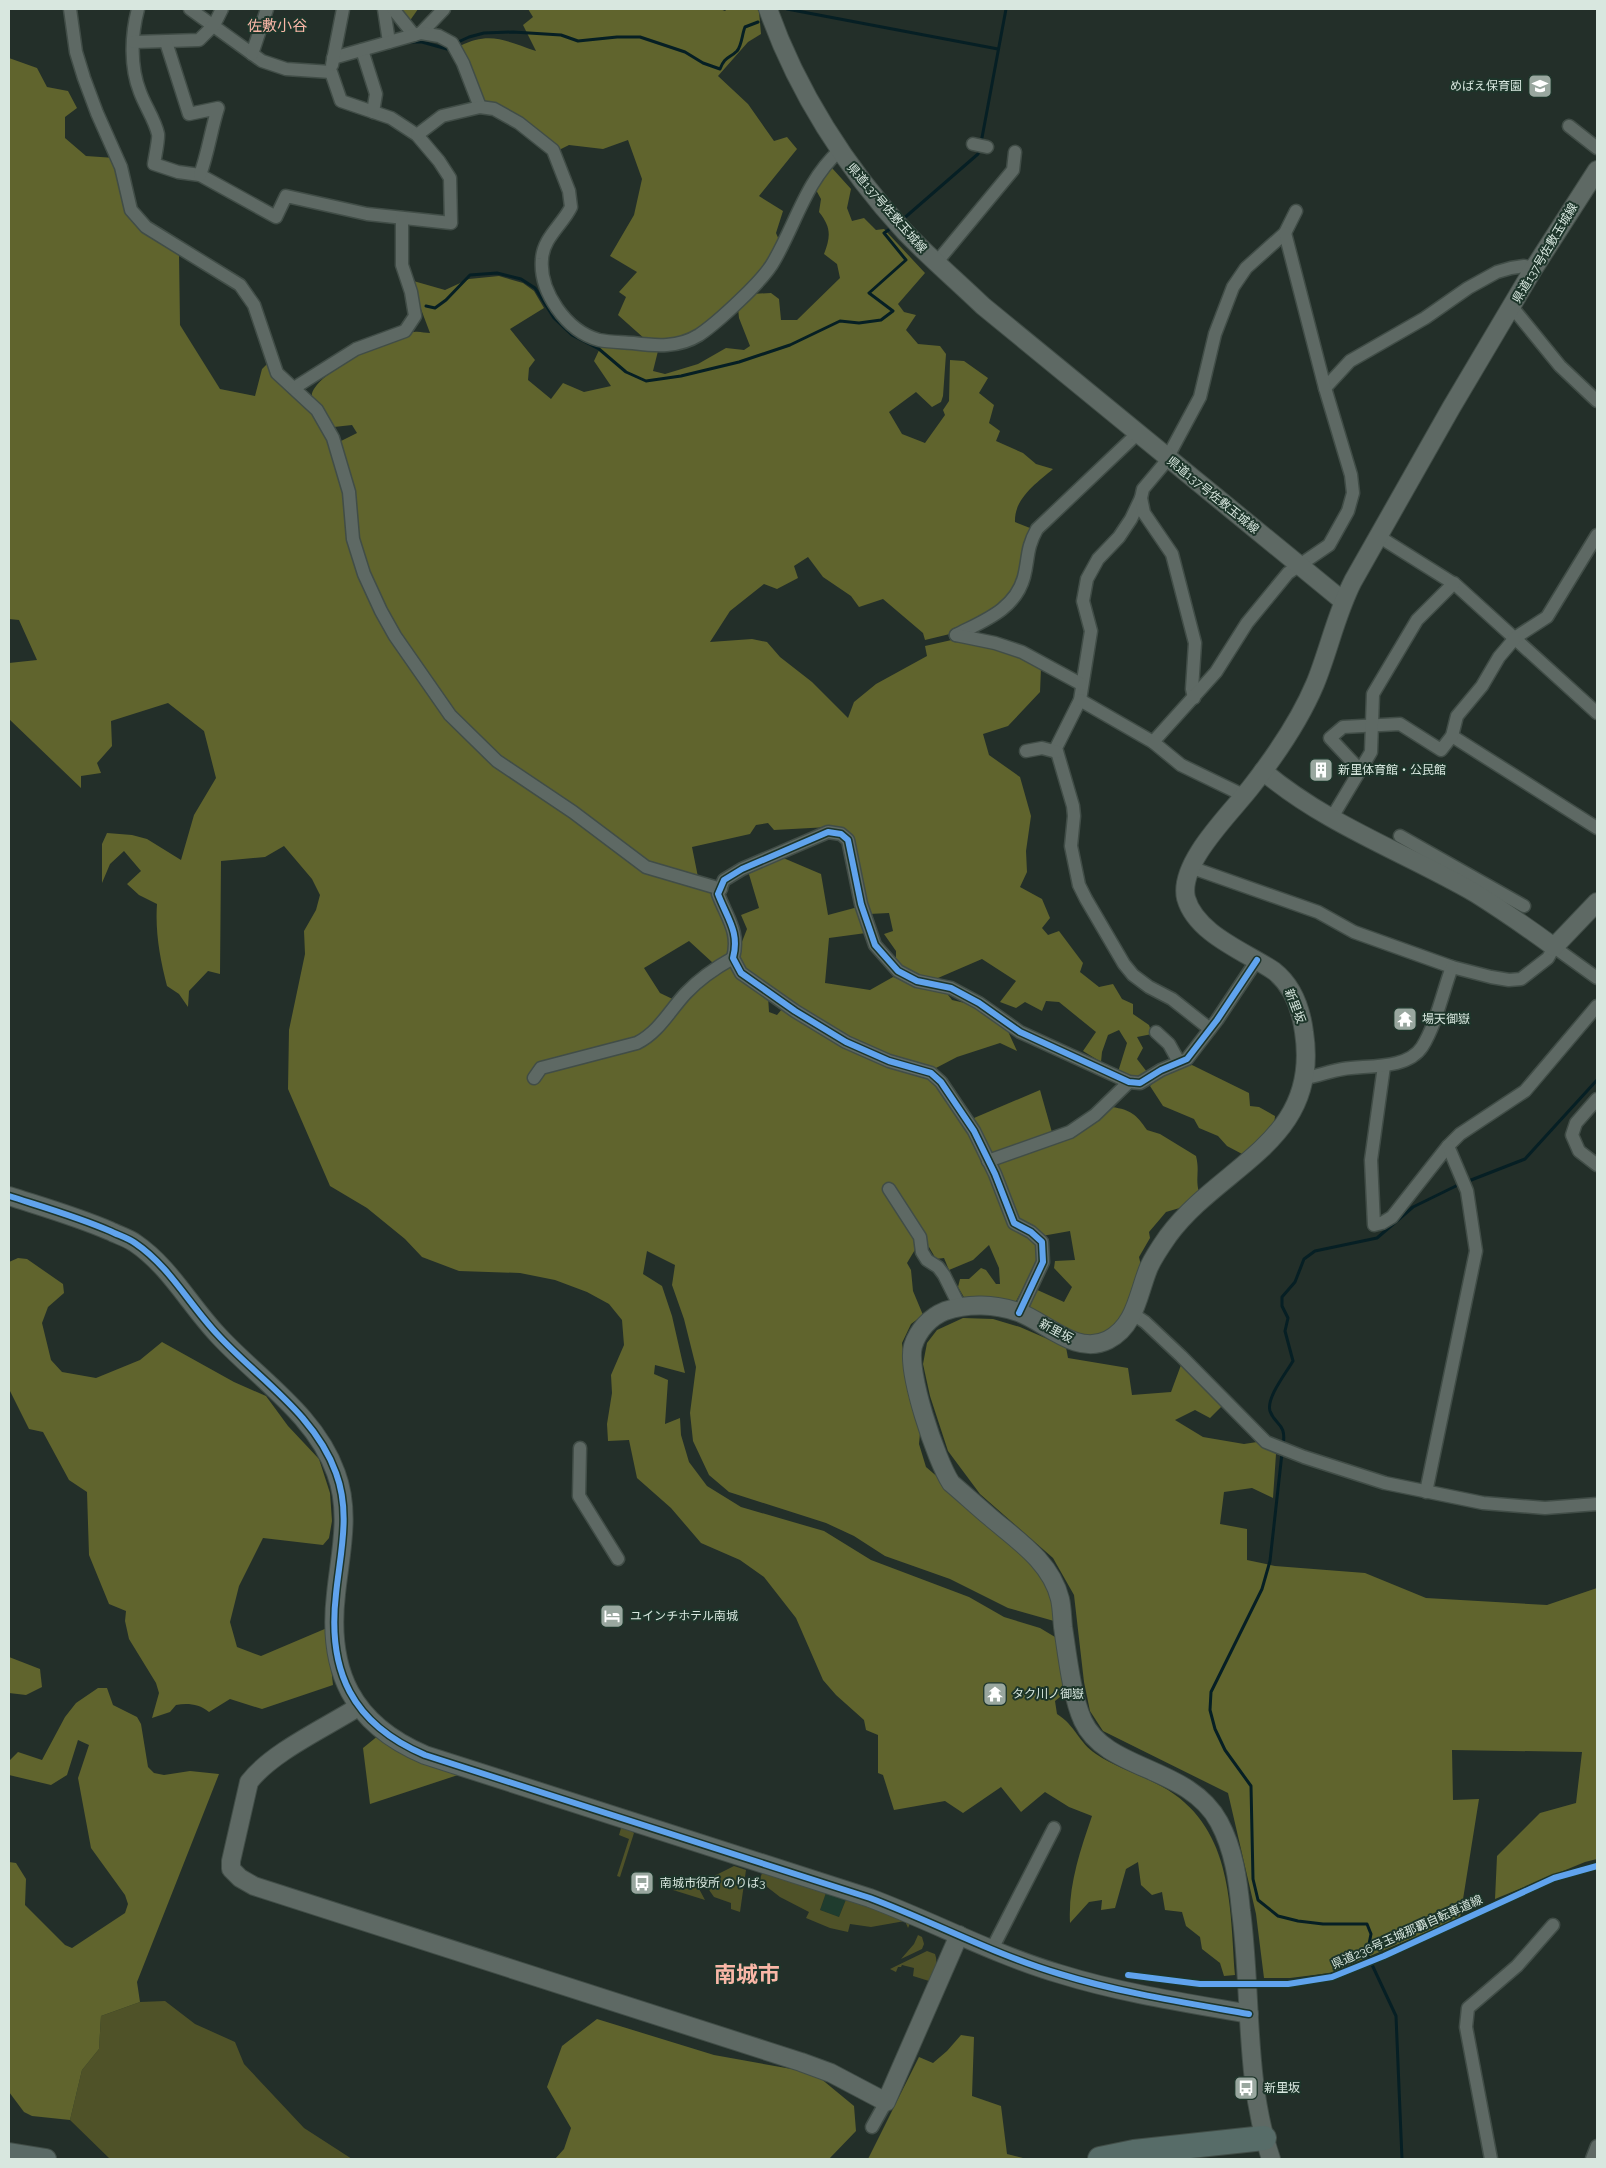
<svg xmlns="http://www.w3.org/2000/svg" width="1606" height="2168" font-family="Raleway,'Noto Sans JP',sans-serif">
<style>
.built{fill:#1f3c2e}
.green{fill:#4f5228;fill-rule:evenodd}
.forest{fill:#60642d}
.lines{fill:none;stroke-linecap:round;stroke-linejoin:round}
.stream{stroke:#061f24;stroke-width:3}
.street-casing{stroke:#414d47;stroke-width:15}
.secondary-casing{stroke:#414d47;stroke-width:20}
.primary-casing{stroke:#414d47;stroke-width:22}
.highway-casing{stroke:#414d47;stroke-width:26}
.street{stroke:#5e6964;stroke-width:12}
.secondary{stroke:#5e6964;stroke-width:18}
.primary{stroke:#5a6a66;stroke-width:20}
.highway{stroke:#576c68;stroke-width:24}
.cycleway-casing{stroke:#1d352a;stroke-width:9}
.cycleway{stroke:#60a3ed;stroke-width:6}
.labels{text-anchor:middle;stroke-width:4;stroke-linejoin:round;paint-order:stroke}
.poi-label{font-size:12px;fill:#d8e7df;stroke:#1d352a;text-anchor:start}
.street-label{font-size:12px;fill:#d8e7df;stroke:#1d352a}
.quarter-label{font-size:15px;fill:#f9b7a7;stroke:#1d352a}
.town-label{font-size:22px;font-weight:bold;fill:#f9b7a7;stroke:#1d352a}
</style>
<rect width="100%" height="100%" fill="#232f29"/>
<polygon class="built" points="827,1890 847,1897 839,1917 820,1910"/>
<g class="green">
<polygon points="622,1825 634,1833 620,1877 617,1876 629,1839 619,1835"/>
<polygon points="734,1866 746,1870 740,1912 731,1909 731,1903 714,1897 707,1887 710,1878"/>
<path d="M763 1870 875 1904 912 1919 908 1928 905 1921 871 1927 850 1924 848 1932 830 1928 806 1918 809 1912 780 1897 762 1883 757 1888ZM827 1890 847 1897 839 1917 820 1910Z"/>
<polygon points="686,1884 697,1885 705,1900 673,1890"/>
<polygon points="918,1935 922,1937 924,1944 922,1949 901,1959 914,1944"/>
<path d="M927 1951 935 1954C939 1964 933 1973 929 1981L913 1976 914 1968 902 1965 901 1967H898L896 1972 890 1969Z"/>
<polygon points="165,2001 195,2024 235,2042 244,2064 304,2128 352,2159 110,2159 70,2120 82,2070 99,2049 101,2016 140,2002"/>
</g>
<g class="forest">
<polygon points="401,9 418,9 409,22"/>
<path d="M528 9H720L725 11 727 9H756L759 11 761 34 748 42 718 76 748 104 774 141 787 137 797 149 759 196 783 211 776 233 779 240 769 260 742 293 696 330 681 338 646 340 618 315 626 297 619 292 637 272 610 256 634 215 642 179 628 140 603 149 569 145 559 150 483 101 460 46C490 31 506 41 536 51L523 25 533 17Z"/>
<path d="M9 58 37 68 47 87 68 91 77 108 65 117V138L86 156 115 158 127 212 179 253 180 325 220 389 255 396 262 369 268 363 311 411 327 436 343 494 348 538 444 716 645 871 714 892 730 931 729 953 713 963 689 941 644 968 660 993 683 1004 716 974 732 964 768 996 769 1012 777 1015 782 1009 927 1076 938 1085 969 1131 990 1174 1003 1211 1038 1244V1261L1014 1305 965 1299 958 1287 960 1279H969L981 1268 986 1270 996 1284H1000L999 1268 989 1245 973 1260 949 1270 944 1258 936 1259 929 1247 916 1248 907 1263 911 1270 913 1291 923 1315 911 1324 902 1343 907 1383 921 1423 919 1444 926 1467 1033 1559 1054 1601V1621L1008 1608 950 1579 885 1556 854 1536 826 1523 729 1492 709 1475 693 1441 690 1413 696 1367 684 1319 672 1285 675 1265 647 1251 643 1274 662 1286 672 1316 685 1373 655 1365 654 1374 668 1380 665 1424 680 1418 681 1435 689 1462 707 1486 741 1507 824 1531 871 1560 969 1597 1004 1617 1040 1628 1060 1640 1065 1693 1055 1701 1057 1714C1075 1725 1079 1743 1096 1754 1118 1769 1145 1776 1168 1790 1233 1831 1230 1907 1235 1975L1224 1976 1220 1963 1202 1949 1200 1937 1186 1926 1182 1912 1165 1910 1162 1892 1152 1895 1141 1885 1138 1862 1126 1869 1115 1908 1101 1910 1102 1900 1089 1902 1070 1923C1068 1886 1080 1851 1092 1816L1069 1807 1045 1792 1021 1812 1001 1787 963 1813 945 1801 894 1810 883 1775 878 1773V1735L866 1730 864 1720 836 1695 823 1680 796 1618 764 1577 740 1560 701 1543 671 1508 637 1478 629 1440 608 1441 607 1424 612 1393 611 1375 624 1345 622 1320 609 1304 587 1292 555 1280 520 1273 459 1271 422 1257 405 1239 367 1208 330 1186 288 1089 289 1030 305 954 304 931 316 910 320 895 312 879 284 846 265 857 221 861 220 974 208 971 189 991 188 1007 179 994 167 986C160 959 155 932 157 904L139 895 127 884 141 871 124 851 110 864 102 883V844L107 833 132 835 147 839 181 860 194 815 216 778 204 731 168 703 111 721 112 746 97 763 101 773 81 776V788L9 719V663L37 660 19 620 9 619Z"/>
<path d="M832 168 851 189 847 208 852 221 864 218 876 230 884 229 925 273 898 304 904 312 916 315 906 330 918 344 940 346 946 354 943 396 941 402 932 407 916 392 889 412 902 434 925 443 945 415 943 410 949 401 950 360 964 361 988 378 979 393 994 405 989 423 1000 431 996 441 1023 453 1036 464 1053 469C1037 483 1014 498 1015 522L1030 528 1023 544 1024 562 1017 589 1005 604 954 633 925 640 923 633 883 599 859 607 851 596 823 577 808 557 794 566 798 578 777 589 764 584 730 611 710 642 752 639 767 642 780 657 812 682 848 718 854 702 876 684 927 656 925 646 956 639 999 648 1041 668 1040 692 1008 726 983 734 989 755 1020 777 1031 816 1026 851 1027 872 1020 887 1042 899 1050 918 1042 928 1048 935 1059 931 1083 963 1080 972 1099 987 1113 984 1122 999 1133 1004V1014L1149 1025 1152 1034 1137 1037 1143 1048 1137 1059 1147 1072 1140 1078 1129 1077 1118 1072 1127 1043 1119 1030 1108 1035 1102 1052 1101 1062 1083 1051 1096 1032 1059 1002 1046 1001 1042 1011 1025 1002 1016 1008 1000 1002 1016 981 982 959 931 981 899 968 896 960V951L884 934 893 931 889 913 869 914 855 852 829 827 774 830 768 823 756 825 750 834 692 847 698 877 647 864 514 768 455 716 382 607 357 536 339 442 357 433 352 425 334 427C329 420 313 404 312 396 311 375 395 334 414 332 419 331 425 333 430 333L410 280 445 290 469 279 499 276 523 283 534 291 544 308 510 329 535 360 529 368 528 380 551 399 563 383 584 392 611 386 594 361 601 346 658 351 653 371 665 374 698 364 726 348 744 350 750 346 739 318 738 308 752 294 771 293 779 299 781 320H797L840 278 837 264 824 254C831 236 831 227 819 212L821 199 816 190 827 171Z"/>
<polygon points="781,857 821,874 828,915 858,907 866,933 829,938 825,983 870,990 893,977 945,991 952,1000 978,1006 1006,1027 1017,1051 1000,1043 957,1057 934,1069 889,1058 846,1039 743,972 736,957 747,929 741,915 759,908 748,871"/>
<path d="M1192 1065 1249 1093 1250 1106 1259 1107 1275 1116C1275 1131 1254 1145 1244 1155L1227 1146 1218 1136 1199 1128 1194 1119 1163 1106 1150 1086C1162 1072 1176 1069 1192 1065Z"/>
<polygon points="1040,1090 1053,1136 993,1156 974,1118"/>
<path d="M1112 1107C1131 1110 1136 1114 1147 1130L1160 1134 1196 1156C1200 1172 1195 1177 1199 1193L1183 1207 1166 1212 1149 1232 1150 1238 1139 1257 1142 1270 1132 1295 1116 1327 1102 1336H1079L1026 1307 1033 1288 1064 1302 1072 1287 1054 1268 1055 1261 1075 1260 1070 1231 1042 1236 1019 1221 994 1162Z"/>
<path d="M18 1258 27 1259 63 1284 64 1293 48 1307 42 1323 51 1360 62 1372 96 1378 140 1360 162 1342 234 1382 266 1396 288 1426 319 1459 330 1493 332 1521 329 1538 323 1545 263 1538 239 1586 230 1622 237 1647 261 1656 327 1628 333 1685 262 1709 230 1699 209 1712C199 1704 188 1703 176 1705L170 1712 152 1718 159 1693 156 1683 129 1639 125 1621 126 1611 109 1604 89 1555 87 1492 69 1480 43 1432 29 1429 9 1389V1262Z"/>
<polygon points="963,1318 993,1319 1020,1327 1066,1347 1068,1358 1128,1368 1132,1395 1171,1392 1181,1365 1222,1406 1210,1418 1195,1410 1175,1420 1203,1437 1244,1444 1257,1442 1276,1454 1273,1498 1252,1488 1224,1492 1220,1524 1247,1529 1247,1560 1275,1566 1365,1573 1426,1598 1547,1605 1597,1588 1597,1859 1585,1862 1495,1899 1497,1856 1540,1813 1576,1803 1582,1752 1452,1750 1453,1800 1479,1799 1460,1918 1330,1973 1290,1978 1264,1978 1256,1914 1228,1793 1103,1731 1090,1711 1084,1682 1074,1595 1053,1558 980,1494 948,1451 930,1396 923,1364 927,1343 937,1330"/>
<polygon points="9,1657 40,1669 42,1687 26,1695 9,1693"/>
<polygon points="98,1688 107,1688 113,1705 137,1717 141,1724 148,1767 154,1773 164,1775 190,1771 219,1774 137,1982 140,2002 101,2016 99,2049 82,2070 70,2120 32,2116 24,2112 9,2092 9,1862 16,1863 26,1879 25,1905 65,1945 72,1948 125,1913 128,1904 125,1895 91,1848 78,1778 89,1745 78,1740 67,1775 51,1785 9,1775 9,1761 18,1752 42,1760 65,1717 76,1703"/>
<polygon points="379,1735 412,1758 458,1775 370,1804 363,1748"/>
<polygon points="597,2019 714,2055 814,2073 854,2106 856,2131 829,2159 555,2159 564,2149 571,2128 547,2087 562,2046"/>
<polygon points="961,2035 974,2037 972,2096 1001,2106 1007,2154 1027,2159 868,2159 919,2057 933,2063 947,2051"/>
</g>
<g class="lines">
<g class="stream">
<polyline points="787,9 998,49"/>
<polyline points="409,42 422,42 447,49 451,46"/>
<path d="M456 43 469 37 484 33 513 32 561 35 578 41 617 37H640L685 52 703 63 720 69C725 56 729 59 737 51 742 45 742 34 745 27L758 22"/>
<polyline points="981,143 1006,9"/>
<polyline points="902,220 978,154 979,149"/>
<polyline points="426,306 435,308 446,300 470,275 497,273 521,279 535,288 554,318 572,335 599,349 626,372 646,381 681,376 739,362 790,345 840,321 859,323 881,320 893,311 869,293 906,260 884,233 893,227"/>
<polyline points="1466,1182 1525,1159 1597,1080"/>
<path d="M1283 1446C1287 1422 1275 1426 1270 1411 1266 1398 1286 1373 1293 1361L1285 1331 1288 1318 1282 1306V1297L1295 1282 1304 1259 1315 1251 1377 1238 1413 1207 1460 1184"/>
<polyline points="1282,1453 1270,1561 1262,1589 1211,1692 1210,1710 1215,1729 1225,1750 1251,1786 1253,1879 1258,1900 1278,1916 1298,1921 1323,1924 1367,1924 1371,1934 1367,1954 1396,2016 1402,2159"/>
</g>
<g class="street-casing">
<g id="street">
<polyline points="70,9 76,52 84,78 97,113 121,167 131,210 146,227 240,285 254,305 277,373 317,410 333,438 349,492 353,539 364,574 381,611 395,636 450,715 497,761 573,812 646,867 721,889"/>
<path d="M138 9C131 35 130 67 140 92 145 106 155 120 158 134 159 138 155 157 154 164L178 172 200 175 276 217 286 196 367 214 451 223 450 178 439 161 417 135 391 118 341 101 331 72 286 69 262 61 190 9"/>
<polyline points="384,9 389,42"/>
<polyline points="393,9 414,35"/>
<polyline points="421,33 444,9"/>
<polyline points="134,42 199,40 214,25 222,9"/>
<path d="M166 42 189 114 218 108C211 130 208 153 200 175"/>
<polyline points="362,50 376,94 373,112"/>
<polyline points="252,54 267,9"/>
<polyline points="333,58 421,33 439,36 452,43 463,63 480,107"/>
<polyline points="332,65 343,9"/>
<polyline points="1569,126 1597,148"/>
<path d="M417 135 442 116 480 107 494 109 519 123 553 150 569 191 571 207C563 224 543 238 542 259 539 291 566 331 599 340 609 342 622 342 633 343 656 346 678 348 699 335 717 323 764 280 774 261 796 223 806 181 839 151"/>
<polyline points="973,144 987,147"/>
<polyline points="936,263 1013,170 1015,152"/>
<polyline points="1512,307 1560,366 1597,401"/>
<polyline points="294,388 356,349 405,331 415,316 411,292 402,265 402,218"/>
<polyline points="1325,388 1350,361 1425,318 1468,288 1497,272 1511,268 1524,266 1534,268"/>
<polyline points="1141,498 1131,519 1119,537 1098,559 1087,579 1083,601 1091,631 1080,700 1056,748 1073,806 1074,816 1071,846 1079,885 1086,899 1124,964 1133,975 1149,987 1172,999 1210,1029"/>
<polyline points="1378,536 1456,585 1597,713"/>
<path d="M956 635C983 621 1015 610 1024 577 1029 557 1026 549 1037 529L1138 433"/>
<polyline points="956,635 995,643 1022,652 1081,684"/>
<polyline points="1194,698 1192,689 1195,643 1172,554 1144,513 1141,498 1143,489 1164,464 1200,397 1215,334 1233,287 1246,268 1285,233 1296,211"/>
<polyline points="1080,700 1153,742"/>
<polyline points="1452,736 1597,828"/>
<polyline points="1026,751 1042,748 1057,752"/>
<polyline points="1360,770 1330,738 1343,727 1400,724 1441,750 1452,736 1457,716 1482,686 1499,657 1516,637 1547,617 1597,535"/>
<polyline points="1245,796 1181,765 1153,742 1216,672 1247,623 1288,573 1329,545 1348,511 1353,493 1351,475 1325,388 1285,233"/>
<polyline points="1331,819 1371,752 1373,694 1417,620 1454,583"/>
<polyline points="1400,836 1524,906"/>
<polyline points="1190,867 1318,912 1354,932 1452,967 1491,977 1509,980 1521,979 1548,958 1554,947 1597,978"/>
<polyline points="1156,1032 1169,1044 1179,1062"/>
<polyline points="1384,1066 1371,1160 1374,1225 1382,1223 1392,1217 1448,1146 1460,1134 1525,1091 1597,1006"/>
<path d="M534 1078 541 1068 637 1043C659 1032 670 1010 686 993 700 978 715 968 733 958"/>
<path d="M1305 1078C1318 1076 1330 1071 1343 1069 1366 1065 1407 1070 1422 1047 1436 1025 1443 991 1452 967"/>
<polyline points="1597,1099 1576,1123 1572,1135 1579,1151 1597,1165"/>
<polyline points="988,1161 1070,1132 1095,1115 1129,1082"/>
<polyline points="889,1189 920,1237 922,1252 927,1260 938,1267 944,1275 960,1307"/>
<path d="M1019 1313 1043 1262 1042 1242 1031 1232 1014 1223 995 1174 974 1131 941 1082 931 1073 889 1061 846 1042 795 1011 741 973 733 958C740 932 727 918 718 894L724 880 742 869 828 832 841 834 848 840 861 904 875 945 898 971 917 981 951 988 979 1003 1020 1032 1129 1082 1140 1083 1161 1070 1187 1059 1217 1020 1257 960"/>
<polyline points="1133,1314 1145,1322 1181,1356 1266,1442 1304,1457 1385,1483 1483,1503 1545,1508 1597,1504"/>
<polyline points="580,1448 579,1496 618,1559"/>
<polyline points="1426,1492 1476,1251 1467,1191 1448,1146"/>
<polyline points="992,1949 1054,1828"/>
<polyline points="872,2127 886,2102"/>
<polyline points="1491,2159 1466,2027 1468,2008 1517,1966 1553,1925"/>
<polyline points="1592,2159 1597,2146"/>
</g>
</g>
<g class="secondary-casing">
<g id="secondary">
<path d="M768 9C797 91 846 168 905 232 930 258 957 281 983 306L1343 601"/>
<path d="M1263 771C1327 825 1404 852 1475 893 1502 910 1528 928 1554 947L1597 902"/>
<path d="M9 1196C43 1207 78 1217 110 1231 118 1235 128 1238 135 1243 169 1266 189 1304 217 1334 257 1378 315 1414 336 1473 351 1513 340 1554 336 1594 327 1671 352 1724 425 1755L870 1898C934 1922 995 1955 1060 1974 1121 1993 1187 2003 1249 2014"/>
<path d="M358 1707C325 1728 272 1752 249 1782L231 1861V1869L240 1878 254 1886 801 2062 831 2073 886 2102 959 1935"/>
<path d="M1271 2159C1244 2079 1252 1994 1241 1911 1238 1880 1234 1850 1219 1822 1189 1766 1106 1771 1083 1721 1072 1698 1067 1653 1063 1627 1062 1617 1062 1608 1060 1599 1051 1562 1017 1540 990 1517 977 1506 964 1494 951 1483 936 1460 906 1371 913 1346 918 1330 930 1317 945 1311 968 1303 995 1304 1018 1312 1046 1322 1076 1356 1108 1340 1136 1326 1138 1293 1149 1267 1154 1256 1161 1246 1168 1236 1221 1164 1321 1142 1304 1032 1301 1009 1293 986 1274 971 1246 952 1196 934 1186 898 1178 863 1231 813 1251 787 1276 755 1299 722 1315 684 1329 650 1336 614 1353 581L1451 408 1534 268 1597 170"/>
</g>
</g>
<g class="primary-casing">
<polyline id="primary" points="9,2153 46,2159"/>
</g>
<g class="highway-casing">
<polyline id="highway" points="1100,2159 1134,2152 1264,2138"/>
</g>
<use href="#street" class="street"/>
<use href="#secondary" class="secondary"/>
<use href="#primary" class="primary"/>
<use href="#highway" class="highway"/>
<g class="cycleway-casing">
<g id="cycleway">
<path d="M9 1196C43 1207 78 1217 110 1231 118 1235 128 1238 135 1243 169 1266 189 1304 217 1334 257 1378 315 1414 336 1473 351 1513 340 1554 336 1594 327 1671 352 1724 425 1755L870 1898C934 1922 995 1955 1060 1974 1121 1993 1187 2003 1249 2014"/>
<path d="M1019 1313 1043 1262 1042 1242 1031 1232 1014 1223 995 1174 974 1131 941 1082 931 1073 889 1061 846 1042 795 1011 741 973 733 958C740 932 727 918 718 894L724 880 742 869 828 832 841 834 848 840 861 904 875 945 898 971 917 981 951 988 979 1003 1020 1032 1129 1082 1140 1083 1161 1070 1187 1059 1217 1020 1257 960"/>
<polyline points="1128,1975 1200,1984 1288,1984 1332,1977 1384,1956 1554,1878 1597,1866"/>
</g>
</g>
<use href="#cycleway" class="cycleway"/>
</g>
<defs>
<g id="school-square" transform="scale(1.25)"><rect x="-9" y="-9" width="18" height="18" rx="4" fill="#99a79f" stroke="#1d352a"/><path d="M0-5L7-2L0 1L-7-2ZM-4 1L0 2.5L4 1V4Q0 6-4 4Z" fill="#fff"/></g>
<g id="building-square" transform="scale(1.25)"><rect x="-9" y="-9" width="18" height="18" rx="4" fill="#99a79f" stroke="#1d352a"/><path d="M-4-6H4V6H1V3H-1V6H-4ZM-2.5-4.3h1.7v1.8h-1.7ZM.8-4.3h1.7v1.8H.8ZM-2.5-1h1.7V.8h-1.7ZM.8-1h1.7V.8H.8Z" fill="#fff"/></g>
<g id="temple-square" transform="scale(1.25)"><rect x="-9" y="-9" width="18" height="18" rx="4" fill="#99a79f" stroke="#1d352a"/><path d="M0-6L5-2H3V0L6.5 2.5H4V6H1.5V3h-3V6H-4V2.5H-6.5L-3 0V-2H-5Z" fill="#fff"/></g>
<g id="hotel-square" transform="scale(1.25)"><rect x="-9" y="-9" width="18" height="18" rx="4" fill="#99a79f" stroke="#1d352a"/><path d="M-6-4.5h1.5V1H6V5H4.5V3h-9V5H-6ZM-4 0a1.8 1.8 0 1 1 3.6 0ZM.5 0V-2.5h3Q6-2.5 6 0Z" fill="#fff"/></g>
<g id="bus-square" transform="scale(1.25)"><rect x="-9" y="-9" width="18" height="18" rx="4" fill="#99a79f" stroke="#1d352a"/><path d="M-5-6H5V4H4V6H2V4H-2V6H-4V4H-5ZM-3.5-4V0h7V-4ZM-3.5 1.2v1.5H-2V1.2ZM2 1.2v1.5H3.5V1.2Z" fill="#fff"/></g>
</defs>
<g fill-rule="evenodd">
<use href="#school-square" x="1540" y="86"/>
<use href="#building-square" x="1321" y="770"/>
<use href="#temple-square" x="1405" y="1019"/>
<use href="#hotel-square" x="612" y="1616"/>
<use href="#temple-square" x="995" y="1694"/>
<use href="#bus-square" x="642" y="1883"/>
<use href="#bus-square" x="1246" y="2088"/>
</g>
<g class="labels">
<g class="poi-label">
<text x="1522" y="90" text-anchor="end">めばえ保育園</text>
<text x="1338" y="774">新里体育館・公民館</text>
<text x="1422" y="1023">場天御嶽</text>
<text x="630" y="1620">ユインチホテル南城</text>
<text x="1012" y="1698">タク川ノ御嶽</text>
<text x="660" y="1887">南城市役所 のりば3</text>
<text x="1264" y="2092">新里坂</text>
</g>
<g class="street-label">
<text transform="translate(887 208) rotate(49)" y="4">県道137号佐敷玉城線</text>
<text transform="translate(1545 253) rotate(-59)" y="4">県道137号佐敷玉城線</text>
<text transform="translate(1213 495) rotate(39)" y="4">県道137号佐敷玉城線</text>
<text transform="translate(1295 1006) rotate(69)" y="4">新里坂</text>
<text transform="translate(1056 1331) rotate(28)" y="4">新里坂</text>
<text transform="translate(1407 1932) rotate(-24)" y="4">県道236号玉城那覇自転車道線</text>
</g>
<g class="quarter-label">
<text x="277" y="31">佐敷小谷</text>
</g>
<g class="town-label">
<text x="747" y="1982">南城市</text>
</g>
</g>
<rect width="1606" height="2168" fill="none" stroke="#d8e7df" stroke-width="20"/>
</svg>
